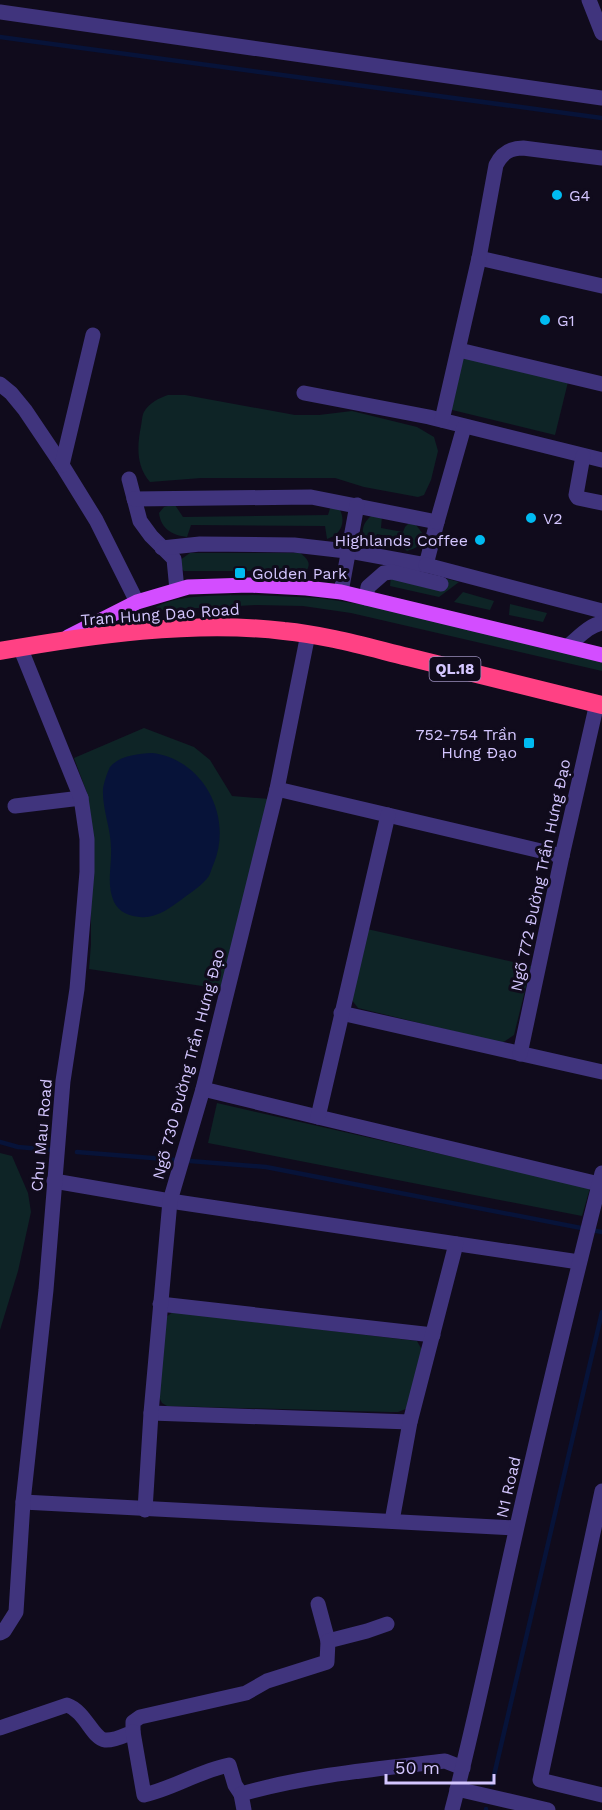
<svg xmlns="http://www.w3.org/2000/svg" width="602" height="1810" font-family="'Work Sans',sans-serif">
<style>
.green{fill:#0e2426}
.water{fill:#071339}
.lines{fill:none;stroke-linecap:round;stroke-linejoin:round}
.stream{stroke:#071339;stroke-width:4.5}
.minor{stroke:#40347d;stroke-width:15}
.major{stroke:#d34dff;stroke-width:15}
.highway{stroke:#ff4184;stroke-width:18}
.poi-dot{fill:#00bbf1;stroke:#100b1c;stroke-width:2}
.labels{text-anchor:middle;stroke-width:6;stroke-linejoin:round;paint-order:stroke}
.shield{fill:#100b1c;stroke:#998ebb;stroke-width:1.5}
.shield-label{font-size:15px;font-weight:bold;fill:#d4c6ff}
.poi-label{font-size:16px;fill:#d4c6ff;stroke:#100b1c;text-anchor:start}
.street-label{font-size:16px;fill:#d4c6ff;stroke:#100b1c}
</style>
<rect width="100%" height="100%" fill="#100b1c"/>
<g class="green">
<polygon points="457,355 568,382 555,435 444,408"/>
<path d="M168 395H185L295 415H319L352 411 417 427 434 437 438 451 431 480 424 495 418 497 364 487 335 478H201L150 482C136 466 137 446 141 426 142 422 142 415 144 412 149 403 159 398 168 395Z"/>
<path d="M172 505H175L183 517 328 515 331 505 340 510C346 522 341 535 327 539L325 526 191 525 187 537C172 535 161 529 159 513L164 507Z"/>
<path d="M371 516H382L381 528 403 532 405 527 410 522 416 525 423 534C424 545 416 548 407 551L401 545 399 539 377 534 374 541 372 542 366 541C360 531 363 523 371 516Z"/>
<path d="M190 553H300C307 558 312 564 306 571H184L182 569 180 560Z"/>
<polygon points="391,576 443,578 459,582 439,597 390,586"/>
<polygon points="463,592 494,601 490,610 454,602"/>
<path d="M253 595 319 598 366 605 602 659V671L351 613 303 606 256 605 159 610 156 607C182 593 224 596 253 595Z"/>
<polygon points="510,604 547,613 543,622 509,615"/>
<polygon points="144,728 194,747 210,760 232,796 270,799 222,989 89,969 91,944 91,821 87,793 74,758"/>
<polygon points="367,929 531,966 514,1035 502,1043 358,1008 351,999"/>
<polygon points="217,1103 590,1188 582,1216 208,1143"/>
<polygon points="0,1153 12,1156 28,1193 31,1212 18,1271 0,1330"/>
<polygon points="173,1312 417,1341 422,1350 411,1407 398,1412 389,1412 167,1406 162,1403 158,1395 162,1320"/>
</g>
<path class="water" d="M152 753C203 759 233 816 214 863 212 867 211 872 209 876 203 885 190 893 181 900 170 908 155 919 140 917 129 916 119 912 114 902 106 884 112 866 111 848 111 828 102 809 103 789 104 782 107 773 110 767 120 755 138 754 152 753Z"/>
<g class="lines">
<g class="stream">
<polyline points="0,37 602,118"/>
<polyline points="0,1142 18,1147 53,1150"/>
<polyline points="77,1152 266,1167 602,1232"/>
<polyline points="492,1784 602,1312"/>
<polyline points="486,1810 486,1809"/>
</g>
<g class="minor">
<polyline points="589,0 602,33"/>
<polyline points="0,12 602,98"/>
<polyline points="479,258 602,286"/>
<polyline points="459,350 602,384"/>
<polyline points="0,384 11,393 25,410 62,465 96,520 137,602"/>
<polyline points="304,393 429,417 602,460"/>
<path d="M442 420 479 258 496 165C502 153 510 148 523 148L602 158"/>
<polyline points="583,456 576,495 578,498 602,503"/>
<polyline points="62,465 93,335"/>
<polyline points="129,479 140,521 151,536 174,559 177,590"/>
<polyline points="134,499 311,497 437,522 426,565 355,552 294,545 200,544 162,548"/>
<polyline points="437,522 464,427"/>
<polyline points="426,565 602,611"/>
<polyline points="341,592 357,505"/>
<polyline points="366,598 368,587 384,573 392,572 441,584"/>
<path d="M568 646C578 638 589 625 602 623"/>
<polyline points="277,789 562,856"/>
<polyline points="15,806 81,798"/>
<polyline points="341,1013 602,1072"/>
<polyline points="520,1054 562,856 597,703"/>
<polyline points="203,1089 318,1117 599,1184"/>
<polyline points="318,1117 388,815"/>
<polyline points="54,1181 170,1201 579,1262"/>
<polyline points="160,1304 433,1335"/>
<polyline points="151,1413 410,1422"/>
<polyline points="602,1491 540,1780 602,1795"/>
<polyline points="23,1502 516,1528"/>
<polyline points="145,1510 151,1413 170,1201 203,1089 277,789 308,634"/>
<polyline points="392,1521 410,1422 456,1244"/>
<polyline points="318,1604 328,1641"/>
<polyline points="0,1633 4,1631 16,1612 23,1502 46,1290 63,1081 77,989 87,872 87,839 81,798 20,647"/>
<path d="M0 1728 67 1705C85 1711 93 1739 105 1740 114 1741 125 1735 133 1732V1722L140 1717 246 1693 267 1681 327 1662 328 1641 367 1631 387 1624"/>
<path d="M133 1732 144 1795C174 1788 199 1771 229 1765L235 1785 241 1794"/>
<polyline points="457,1789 548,1810"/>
<path d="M244 1810 241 1794C308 1775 376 1769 445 1761L463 1768"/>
<path d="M452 1810C476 1718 495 1624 516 1531 543 1411 572 1292 602 1173"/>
</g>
<polyline class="major" points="68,637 137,602 188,587 249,585 306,588 341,592 602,655"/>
<path class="highway" d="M0 651C90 635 193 620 284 631 326 635 367 647 408 657 473 673 537 689 602 705"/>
</g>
<g class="poi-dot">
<circle cx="557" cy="195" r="6"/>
<circle cx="545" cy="320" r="6"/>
<circle cx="531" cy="518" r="6"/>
<circle cx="480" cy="540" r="6"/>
<rect x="234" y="567" width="12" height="12" rx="3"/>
<rect x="523" y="737" width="12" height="12" rx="3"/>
</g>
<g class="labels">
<rect class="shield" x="429.5" y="657" width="51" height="24" rx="4.5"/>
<g class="shield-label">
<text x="455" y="674">QL.18</text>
</g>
<g class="poi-label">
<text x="569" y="201">G4</text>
<text x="557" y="326">G1</text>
<text x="543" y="524">V2</text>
<text x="468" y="546" text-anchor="end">Highlands Coffee</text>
<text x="252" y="579">Golden Park</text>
<text x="517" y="740" text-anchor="end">752-754 Trần<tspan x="517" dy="18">Hưng Đạo</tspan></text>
</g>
<g class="street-label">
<text transform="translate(160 614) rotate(-4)" y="6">Tran Hung Dao Road</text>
<text transform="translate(540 875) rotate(-78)" y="6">Ngõ 772 Đường Trần Hưng Đạo</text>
<text transform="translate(188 1064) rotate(-75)" y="6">Ngõ 730 Đường Trần Hưng Đạo</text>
<text transform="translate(41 1135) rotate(-85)" y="6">Chu Mau Road</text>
<text transform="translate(508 1487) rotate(-77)" y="6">N1 Road</text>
</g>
</g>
<path d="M386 1774v9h108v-9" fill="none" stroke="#d4c6ff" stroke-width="3"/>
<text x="395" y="1774" font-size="18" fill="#d4c6ff" stroke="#100b1c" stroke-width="4.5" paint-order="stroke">50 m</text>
</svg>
